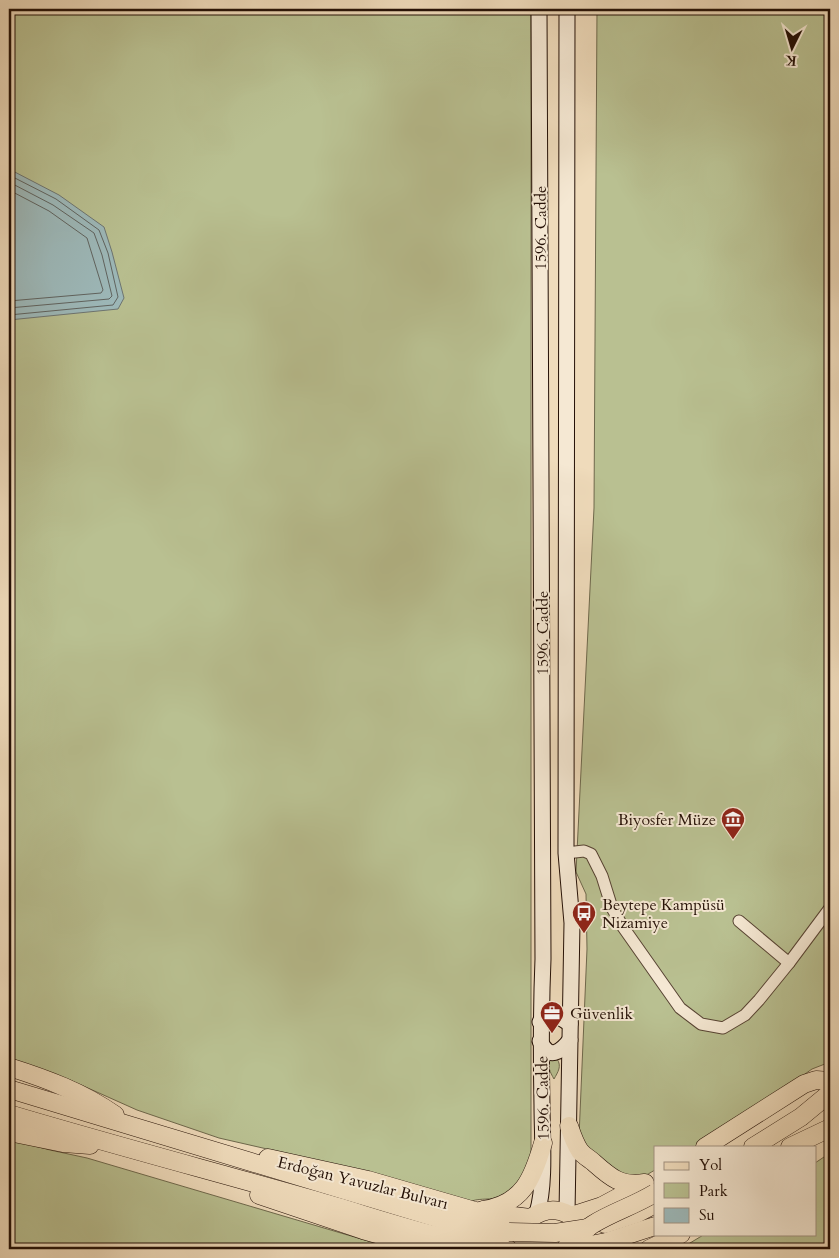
<svg xmlns="http://www.w3.org/2000/svg" width="839" height="1258" font-family="Cardo,serif">
<style>
.green{fill:#b9c091;stroke:#6e684c}
.water{fill:#9db9ba;stroke:#6d7572}
.lines{fill:none;stroke-linecap:round;stroke-linejoin:round}
.shore{stroke:#606460;stroke-width:1}
.minor-casing{stroke:#574333;stroke-width:13}
.secondary-casing{stroke:#241006;stroke-width:17}
.primary-casing{stroke:#241006;stroke-width:19}
.minor{stroke:#f5e8d3;stroke-width:11}
.secondary{stroke:#f5e8d3;stroke-width:15}
.primary{stroke:#efdbbb;stroke-width:18}
.primary-bridge-casing{stroke:#241006;stroke-width:19;stroke-linecap:butt}
.primary-bridge{stroke:#efdbbb;stroke-width:18}
.labels{text-anchor:middle;stroke-width:4;stroke-linejoin:round;paint-order:stroke}
.street-label{font-size:16px;fill:#241006;stroke:#f5e8d3}
.poi-label{font-size:16px;fill:#241006;stroke:#f5e8d3;text-anchor:start}
</style>
<rect width="100%" height="100%" fill="#efdbbb"/>
<filter id="stains"><feTurbulence type="fractalNoise" baseFrequency=".004" numOctaves="4"/><feColorMatrix values="0 0 0 0 .2 0 0 0 0 .09 0 0 0 0 .02 0 0 0 .5 -.17"/></filter>
<radialGradient id="worn" r=".72"><stop offset=".6" stop-color="#630" stop-opacity="0"/><stop offset="1" stop-color="#630" stop-opacity=".3"/></radialGradient>
<g class="green">
<path d="M9 9H531V1154C528 1172 516 1194 496 1198 487 1200 478 1198 469 1202L372 1173 219 1138 137 1110 70 1080 9 1058Z"/>
<path d="M597 9H830V1062L812 1069 740 1120 719 1130 694 1147H655V1170C651 1172 646 1176 641 1177 617 1181 594 1153 579 1137L587 949 586 894 576 872 594 508Z"/>
<path d="M550 1059H557C562 1066 558 1072 554 1079 550 1072 547 1066 550 1059Z"/>
<polygon points="9,1139 50,1150 87,1158 395,1249 9,1249"/>
<polygon points="830,1153 830,1249 680,1249 705,1234 815,1234 815,1163"/>
</g>
<polygon class="water" points="9,169 59,195 104,227 112,252 124,298 118,309 9,320"/>
<g class="lines">
<g class="shore">
<polyline points="9,175 56,199 99,230 108,253 118,297 113,305 9,315"/>
<polyline points="9,182 53,205 94,233 102,255 112,296 109,299 9,308"/>
<polyline points="9,190 49,211 87,238 103,290 101,293 9,301"/>
</g>
<g class="minor-casing">
<g id="minor">
<polyline points="566,853 584,851 591,854 602,876 612,908 623,927 680,1008 701,1024 723,1028 745,1015 759,1000 789,963 830,908"/>
<polyline points="739,921 789,963"/>
</g>
</g>
<g class="secondary-casing">
<g id="secondary">
<polyline points="567,9 566,853 572,923 567,1213"/>
<path d="M540 1022C555 1013 557 1015 570 1024"/>
<path d="M540 1041C549 1060 560 1053 570 1040"/>
<path d="M537 1213C546 1184 542 1136 542 1105 541 1056 541 1008 543 959L539 9"/>
</g>
</g>
<g class="primary-casing">
<g id="primary">
<path d="M9 1067C47 1079 82 1092 115 1115"/>
<polyline points="9,1089 440,1219 471,1227 509,1232"/>
<path d="M9 1114C110 1144 212 1171 314 1200 378 1218 442 1242 508 1249"/>
<path d="M569 1126C572 1135 575 1144 580 1151 583 1155 588 1158 592 1161 610 1177 620 1187 645 1183"/>
<polyline points="9,1132 63,1143 90,1145"/>
<polyline points="705,1147 804,1084 816,1080 830,1081"/>
<polyline points="753,1147 801,1117 830,1093"/>
<polyline points="790,1147 830,1128"/>
<polyline points="268,1158 368,1180 475,1211 530,1218"/>
<polyline points="259,1195 363,1230 430,1249"/>
<path d="M483 1210C523 1204 533 1178 543 1143"/>
<polyline points="571,1216 602,1206 643,1184"/>
<polyline points="605,1224 636,1214 655,1204"/>
<path d="M523 1225C546 1200 579 1208 586 1241"/>
<polyline points="606,1242 655,1226"/>
<polyline points="649,1249 681,1234"/>
</g>
</g>
<use href="#minor" class="minor"/>
<use href="#secondary" class="secondary"/>
<use href="#primary" class="primary"/>
<g class="primary-bridge-casing">
<g id="primary-bridge">
<polyline points="509,1232 555,1233 588,1228"/>
<path d="M565 1249C592 1216 622 1213 655 1193"/>
<polyline points="569,1249 606,1242"/>
</g>
</g>
<use href="#primary-bridge" class="primary-bridge"/>
</g>
<defs>
<g id="museum-pin" transform="scale(1.25)"><path d="M0 17L-7.5 6A9.5 9.5 0 1 1 7.5 6Z" fill="#8f2418" stroke="#f5e8d3"/><path d="M0-6L6-3V-2H-6V-3ZM-5-1h2V3h-2ZM-1-1h2V3h-2ZM3-1h2V3H3ZM-6 4H6V6H-6Z" fill="#fff"/></g>
<g id="bus-pin" transform="scale(1.25)"><path d="M0 17L-7.5 6A9.5 9.5 0 1 1 7.5 6Z" fill="#8f2418" stroke="#f5e8d3"/><path d="M-5-6H5V4H4V6H2V4H-2V6H-4V4H-5ZM-3.5-4V0h7V-4ZM-3.5 1.2v1.5H-2V1.2ZM2 1.2v1.5H3.5V1.2Z" fill="#fff"/></g>
<g id="office-pin" transform="scale(1.25)"><path d="M0 17L-7.5 6A9.5 9.5 0 1 1 7.5 6Z" fill="#8f2418" stroke="#f5e8d3"/><path d="M-6-3h4V-5.5h4V-3h4V5H-6ZM-1-4.5V-3h2v-1.5ZM-6 0V1H6V0Z" fill="#fff"/></g>
</defs>
<g fill-rule="evenodd">
<use href="#museum-pin" x="733" y="819"/>
<use href="#bus-pin" x="584" y="913"/>
<use href="#office-pin" x="552" y="1013"/>
</g>
<g class="labels">
<g class="street-label">
<text transform="translate(540 228) rotate(-90)" y="6">1596. Cadde</text>
<text transform="translate(542 633) rotate(-90)" y="6">1596. Cadde</text>
<text transform="translate(542 1098) rotate(-91)" y="6">1596. Cadde</text>
<text transform="translate(363 1182) rotate(14)" y="6">Erdoğan Yavuzlar Bulvarı</text>
</g>
<g class="poi-label">
<text x="716" y="825" text-anchor="end">Biyosfer Müze</text>
<text x="602" y="910">Beytepe Kampüsü<tspan x="602" dy="18">Nizamiye</tspan></text>
<text x="570" y="1019">Güvenlik</text>
</g>
</g>
<rect width="839" height="1258" fill="none" stroke="#efdbbb" stroke-width="30"/>
<rect x="10" y="10" width="819" height="1238" fill="none" stroke="#241006" stroke-width="2.5"/>
<rect x="15" y="15" width="809" height="1228" fill="none" stroke="#241006"/>
<rect x="654" y="1146" width="162" height="90" fill="#f5e8d3" stroke="#a19281"/>
<rect x="664" y="1162" width="25" height="8" fill="#efdbbb" stroke="#a19281"/>
<text x="699" y="1170" font-size="15" fill="#241006">Yol</text>
<rect x="664" y="1183" width="25" height="15" fill="#b9c091" stroke="#a19281"/>
<text x="699" y="1196" font-size="15" fill="#241006">Park</text>
<rect x="664" y="1208" width="25" height="15" fill="#9db9ba" stroke="#a19281"/>
<text x="699" y="1220" font-size="15" fill="#241006">Su</text>
<g transform="translate(792 48) rotate(185)" stroke="#f5e8d3" stroke-width="4" paint-order="stroke">
<path d="M0-4L9 19L0 12L-9 19Z" fill="#241006"/>
<text y="-8" font-size="14" font-weight="bold" text-anchor="middle" fill="#241006">K</text>
</g>
<rect width="100%" height="100%" filter="url(#stains)"/>
<rect width="100%" height="100%" fill="url(#worn)"/>
</svg>
